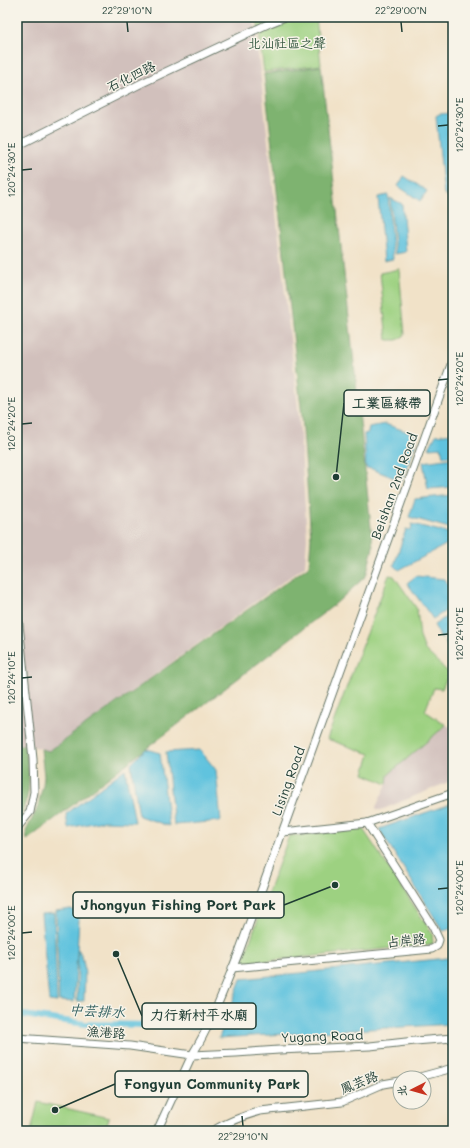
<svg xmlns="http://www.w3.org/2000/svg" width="470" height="1148" font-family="Mali,'LXGW WenKai TC',sans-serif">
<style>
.industrial{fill:#d1c0bc}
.green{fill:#9dd181;stroke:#5e875a}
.forest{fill:#7eb36f;stroke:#4e7852}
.water{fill:#60c3de;stroke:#408089}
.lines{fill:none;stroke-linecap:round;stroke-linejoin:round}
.canal{stroke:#60c3de;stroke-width:6}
.minor-casing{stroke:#687768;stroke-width:9}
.minor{stroke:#fff;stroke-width:7}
.ticks{fill:none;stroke:#1f3d34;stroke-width:1.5}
.labels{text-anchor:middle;stroke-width:3;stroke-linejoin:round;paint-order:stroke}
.park-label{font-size:13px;fill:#385b43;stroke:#f7f3e8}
.street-label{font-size:13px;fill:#1f3d34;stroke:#f7f3e8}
.water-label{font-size:14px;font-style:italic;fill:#2f5e5e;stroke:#f7f3e8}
.leader{fill:none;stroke:#1f3d34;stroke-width:1.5}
.callout-dot{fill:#1f3d34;stroke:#f7f3e8;stroke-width:1.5}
.callout{fill:#f7f3e8;stroke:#1f3d34;stroke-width:1.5}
.callout-label{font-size:14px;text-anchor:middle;font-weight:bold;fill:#1f3d34}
.neatline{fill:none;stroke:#1f3d34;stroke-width:1.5}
.ticks-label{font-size:10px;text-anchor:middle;fill:#1f3d34}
</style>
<rect width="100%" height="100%" fill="#f7f3e8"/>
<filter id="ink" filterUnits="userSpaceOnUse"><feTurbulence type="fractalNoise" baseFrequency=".025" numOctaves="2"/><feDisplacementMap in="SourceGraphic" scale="8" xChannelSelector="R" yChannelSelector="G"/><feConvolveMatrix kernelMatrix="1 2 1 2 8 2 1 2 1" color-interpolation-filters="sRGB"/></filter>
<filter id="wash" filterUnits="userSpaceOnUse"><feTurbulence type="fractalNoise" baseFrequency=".012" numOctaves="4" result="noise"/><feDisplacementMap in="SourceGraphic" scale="16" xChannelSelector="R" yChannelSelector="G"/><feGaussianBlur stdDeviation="0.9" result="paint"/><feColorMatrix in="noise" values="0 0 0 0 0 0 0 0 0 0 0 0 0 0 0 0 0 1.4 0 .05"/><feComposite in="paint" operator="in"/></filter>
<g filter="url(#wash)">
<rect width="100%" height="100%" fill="#f1e2c8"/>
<g class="industrial">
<polygon points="17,17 254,17 299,417 307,538 305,566 49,751 25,744 17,747"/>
<polygon points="446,725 453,728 453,779 451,781 381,810 377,810 376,807 387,784 388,775"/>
</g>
<g class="green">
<polygon points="257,17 316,17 321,65 264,72"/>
<polygon points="399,269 405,335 397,340 387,340 380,273"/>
<polygon points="389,575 394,576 417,609 420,637 425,650 449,673 442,689 434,688 425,711 446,725 388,775 387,784 364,774 370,754 327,739"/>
<polygon points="363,829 432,933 433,944 246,963 243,960 289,836"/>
<polygon points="38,1102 109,1118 105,1131 31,1131"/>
</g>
<g class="forest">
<polygon points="321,66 353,354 373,547 366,576 334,605 27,840 26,831 37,809 43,785 44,776 41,749 49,751 309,566 311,538 302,416 264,74"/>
<path d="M25 744C29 773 34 794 17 821V747Z"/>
</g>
<g class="water">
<polygon points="453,113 453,200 444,194 436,116 439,114"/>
<polygon points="404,176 427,191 420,201 398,186"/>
<polygon points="388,195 393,259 384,261 378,197"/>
<polygon points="390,198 402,204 406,252 395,254"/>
<polygon points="385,424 414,434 417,439 402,481 372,469 366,468 364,434 368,433 369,427"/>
<polygon points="453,433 453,456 443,456 441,447 429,448 436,435"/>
<polygon points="453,458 453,487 428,489 423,462"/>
<polygon points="453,495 453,529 409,517 415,499"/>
<polygon points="412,524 453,534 453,545 451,542 399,570 394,565 406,529 411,530"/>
<polygon points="416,576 444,579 453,594 453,606 433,619 407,583"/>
<polygon points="453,612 453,630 441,638 434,625"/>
<polygon points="453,637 453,655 445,642"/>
<polygon points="146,749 160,753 169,826 139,816 131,764"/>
<polygon points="200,750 216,770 221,821 174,825 166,752"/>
<polygon points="125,769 135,822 103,821 68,828 66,814"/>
<polygon points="453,803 453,928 443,931 379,829"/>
<polygon points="71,909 75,911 79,919 74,1002 59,1001 56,911"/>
<polygon points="54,913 57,1002 49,1001 41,914"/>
<path d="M78 949C88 963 84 985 84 1001H77Z"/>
<polygon points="453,956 453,1024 219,1038 241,979 448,958"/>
</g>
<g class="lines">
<polyline class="canal" points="17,1014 85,1024 223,1026"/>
</g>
</g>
<g filter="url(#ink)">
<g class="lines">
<g class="minor-casing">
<g id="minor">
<polyline points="17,146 142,83 270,23 285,17"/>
<polyline points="17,606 33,759 34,792 30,812 17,828"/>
<polyline points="283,832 367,823 453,793"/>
<polyline points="232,968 432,949 437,946 439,940 433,927 367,823"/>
<polyline points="17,1038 130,1046 192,1055 236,1053 279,1050 370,1046 415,1041 453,1038"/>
<polyline points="416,1078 453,1068"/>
<path d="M157 1131 192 1055C212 1023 225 986 239 952L453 359"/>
<path d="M212 1131C227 1122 243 1116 260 1111L342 1102 383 1084 400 1081"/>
</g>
</g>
<use href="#minor" class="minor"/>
</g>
</g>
<path class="ticks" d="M127 22 128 32M401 22 402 32M438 126 448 125M22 170 32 169M438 380 448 379M22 424 32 423M438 635 448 634M22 678 32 677M438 889 448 888M22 933 32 932M242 1116 243 1126"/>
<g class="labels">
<g class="park-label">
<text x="287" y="48">北汕社區之聲</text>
</g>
<g class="street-label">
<text transform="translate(131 76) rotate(-26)" y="5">石化四路</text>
<text transform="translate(394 486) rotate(-70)" y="5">Beishan 2nd Road</text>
<text transform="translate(288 781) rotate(-70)" y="5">Lising Road</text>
<text transform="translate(406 940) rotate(-6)" y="5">占岸路</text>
<text transform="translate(106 1032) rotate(4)" y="5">漁港路</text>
<text transform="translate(322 1036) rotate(-2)" y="5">Yugang Road</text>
<text transform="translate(359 1082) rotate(-22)" y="5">鳳芸路</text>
</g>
<g class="water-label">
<text transform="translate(97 1011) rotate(3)" y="5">中芸排水</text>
</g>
</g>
<path class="leader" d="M336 477L344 403M335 885L284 905M116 954L142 1016M55 1110L115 1084"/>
<g class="callout-dot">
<circle cx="336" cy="477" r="4"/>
<circle cx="335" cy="885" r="4"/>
<circle cx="116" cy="954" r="4"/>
<circle cx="55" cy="1110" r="4"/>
</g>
<g class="callout">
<rect x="344" y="390" width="86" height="26" rx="4"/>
<rect x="73" y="892" width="211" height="26" rx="4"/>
<rect x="142" y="1003" width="114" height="26" rx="4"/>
<rect x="115" y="1071" width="193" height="26" rx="4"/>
</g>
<g class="callout-label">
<text x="387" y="408">工業區綠帶</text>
<text x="178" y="910">Jhongyun Fishing Port Park</text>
<text x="199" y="1020">力行新村平水廟</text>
<text x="212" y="1089">Fongyun Community Park</text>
</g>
<rect width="470" height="1148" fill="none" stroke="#f7f3e8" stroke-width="44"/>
<g transform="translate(412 1090) rotate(264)"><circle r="19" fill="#f7f3e8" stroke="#a1aaa0"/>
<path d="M0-3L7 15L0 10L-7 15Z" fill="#c8321e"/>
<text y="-6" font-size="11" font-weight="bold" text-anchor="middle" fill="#1f3d34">北</text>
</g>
<rect x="22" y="22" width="426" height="1104" class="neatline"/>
<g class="ticks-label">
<text x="127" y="14">22°29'10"N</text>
<text x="401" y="14">22°29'00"N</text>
<text transform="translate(459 125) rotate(-90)" y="4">120°24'30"E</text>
<text transform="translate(11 170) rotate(-90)" y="4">120°24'30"E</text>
<text transform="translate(459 379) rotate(-90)" y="4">120°24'20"E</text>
<text transform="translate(11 424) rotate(-90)" y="4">120°24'20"E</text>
<text transform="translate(459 634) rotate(-90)" y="4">120°24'10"E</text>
<text transform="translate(11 678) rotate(-90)" y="4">120°24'10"E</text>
<text transform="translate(459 888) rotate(-90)" y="4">120°24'00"E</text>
<text transform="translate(11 933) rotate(-90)" y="4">120°24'00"E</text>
<text x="243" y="1140">22°29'10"N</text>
</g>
</svg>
